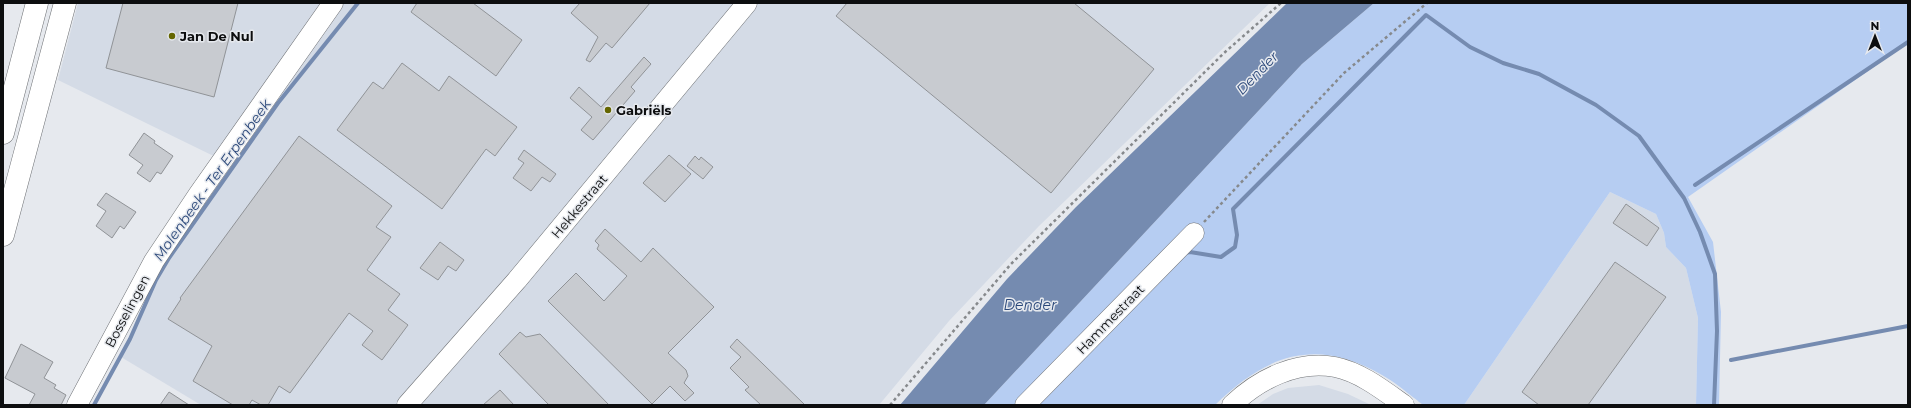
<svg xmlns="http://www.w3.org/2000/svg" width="1911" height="408" font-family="Montserrat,sans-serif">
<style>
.built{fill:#d4dbe6}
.green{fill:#b6cdf2}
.water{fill:#758bb0}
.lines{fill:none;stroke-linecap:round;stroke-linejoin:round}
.stream{stroke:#758bb0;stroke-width:4}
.building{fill:#c8cbd0;stroke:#909397}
.minor-casing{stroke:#707377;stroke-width:21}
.major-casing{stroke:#707377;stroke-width:23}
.path{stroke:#86898c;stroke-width:2.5;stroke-dasharray:3 3;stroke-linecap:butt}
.minor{stroke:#fff;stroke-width:20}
.major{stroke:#fff;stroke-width:22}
.poi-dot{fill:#656600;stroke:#e6e9ee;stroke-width:1.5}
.labels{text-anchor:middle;stroke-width:3;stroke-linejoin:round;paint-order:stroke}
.poi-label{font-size:13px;font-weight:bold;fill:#0d0e0f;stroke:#e6e9ee;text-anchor:start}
.street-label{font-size:13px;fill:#0d0e0f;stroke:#e6e9ee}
.water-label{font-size:14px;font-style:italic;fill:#2b487a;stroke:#e6e9ee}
</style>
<rect width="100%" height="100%" fill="#e6e9ee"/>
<g class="built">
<polygon points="78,3 1270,3 1039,226 949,321 879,405 201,405 121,357 156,280 169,258 234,166 58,80"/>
<polygon points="1610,192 1656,214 1664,233 1666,247 1686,268 1698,318 1696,405 1464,405"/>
<polygon points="1319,385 1348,394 1371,405 1257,405 1273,394 1288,388"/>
</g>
<path class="green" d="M1374 3H1908V43L1688 197 1713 242 1721 312 1719 405H1696L1698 318 1686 268 1666 247 1664 233 1656 214 1610 192 1464 405C1455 405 1431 407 1424 405 1421 404 1417 400 1414 398 1404 390 1393 381 1382 375 1316 337 1267 354 1215 405H984L1302 64Z"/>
<polygon class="water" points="1287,3 1374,3 1302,64 984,405 900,405 1007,279 1076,207"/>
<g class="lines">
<g class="stream">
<polyline points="1695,185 1908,42"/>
<polyline points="1185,253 1190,252 1221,257 1235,247 1237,235 1233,209 1426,15 1470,47 1503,63 1539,74 1596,105 1639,136 1684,198 1700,232 1715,274 1717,331 1714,405"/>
<polyline points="1731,360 1908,326"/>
<polyline points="94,405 130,339 156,280 169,258 278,103 358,3"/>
</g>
</g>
<g class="building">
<polygon points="123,3 238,3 214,97 106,68"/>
<polygon points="417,3 473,3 522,40 496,76 411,12"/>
<polygon points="580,3 650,3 612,48 606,43 590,62 586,60 598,37 571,13"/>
<polygon points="847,3 1074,3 1154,69 1051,193 836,16"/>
<polygon points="644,57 651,64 631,87 635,91 593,140 581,130 592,117 570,98 579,87 601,107"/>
<polygon points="402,63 439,91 449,76 517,127 495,156 486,149 442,209 337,130 373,82 383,89"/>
<polygon points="144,133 155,141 154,143 173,156 161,174 157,172 150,182 137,173 143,165 129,155"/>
<polygon points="299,136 392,206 376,227 391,237 367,270 400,294 388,310 408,325 382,360 362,345 373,331 349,313 290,393 279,386 268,405 261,405 252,400 249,405 233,405 193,381 212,346 168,319 181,299 180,298"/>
<polygon points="524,150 556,174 550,182 542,177 531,191 513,178 524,163 518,159"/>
<polygon points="669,155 691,174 665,202 643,183"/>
<polygon points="695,156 699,160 701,157 713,167 703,179 687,166"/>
<polygon points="106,193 136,212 124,229 120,226 112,238 96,226 106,211 97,205"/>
<polygon points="1626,204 1659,228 1647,246 1613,223"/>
<polygon points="605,229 641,262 653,248 714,307 668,353 686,370 688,376 684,383 694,393 685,401 670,386 652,404 548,301 576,273 604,301 627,276 597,249 599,245 595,241"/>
<polygon points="440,242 464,260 456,271 448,266 438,280 420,268"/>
<polygon points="1615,262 1666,297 1588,405 1539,405 1522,392"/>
<polygon points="520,332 526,337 540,334 609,405 549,405 499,354"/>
<polygon points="737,339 763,364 805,405 761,405 745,390 749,387 730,368 741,357 730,347"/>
<polygon points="21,344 53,362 44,378 56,385 54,388 66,395 61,405 29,405 35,394 5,378"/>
<polygon points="500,390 514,405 483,405"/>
<polygon points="169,392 189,405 160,405"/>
</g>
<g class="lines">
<g class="minor-casing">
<g id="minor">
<polyline points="77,405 154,261 198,195 333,3"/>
<polyline points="407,405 517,280 747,3"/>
<polyline points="1025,405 1194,233"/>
<path d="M1232 405C1259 379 1297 360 1335 367 1360 372 1383 390 1404 405"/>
</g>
</g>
<g class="major-casing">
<g id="major">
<polyline points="3,133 37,3"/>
<polyline points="3,235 65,3"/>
</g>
</g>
<g class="path">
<polyline points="1204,222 1344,73 1427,3"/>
<polyline points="890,405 1011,264 1224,53 1281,3"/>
</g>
<use href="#minor" class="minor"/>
<use href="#major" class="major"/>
</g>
<g class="poi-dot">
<circle cx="172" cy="36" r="4"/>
<circle cx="608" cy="110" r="4"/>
</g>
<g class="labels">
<g class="poi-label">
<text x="180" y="41">Jan De Nul</text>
<text x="616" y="115">Gabriëls</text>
</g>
<g class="street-label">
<text transform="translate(579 206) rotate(-50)" y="5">Hekkestraat</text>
<text transform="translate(127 311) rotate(-62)" y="5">Bosselingen</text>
<text transform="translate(1110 319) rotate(-46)" y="5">Hammestraat</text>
</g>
<g class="water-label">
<text transform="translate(1257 73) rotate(-46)" y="5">Dender</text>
<text transform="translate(212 180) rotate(-55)" y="5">Molenbeek - Ter Erpenbeek</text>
<text x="1030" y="310">Dender</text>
</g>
</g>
<rect width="1911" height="408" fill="none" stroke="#0d0e0f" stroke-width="8"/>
<g transform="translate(1875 36)" stroke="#e6e9ee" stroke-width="3" paint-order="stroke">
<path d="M0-3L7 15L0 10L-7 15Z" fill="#0d0e0f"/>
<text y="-6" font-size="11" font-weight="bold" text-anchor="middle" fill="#0d0e0f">N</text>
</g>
</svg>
